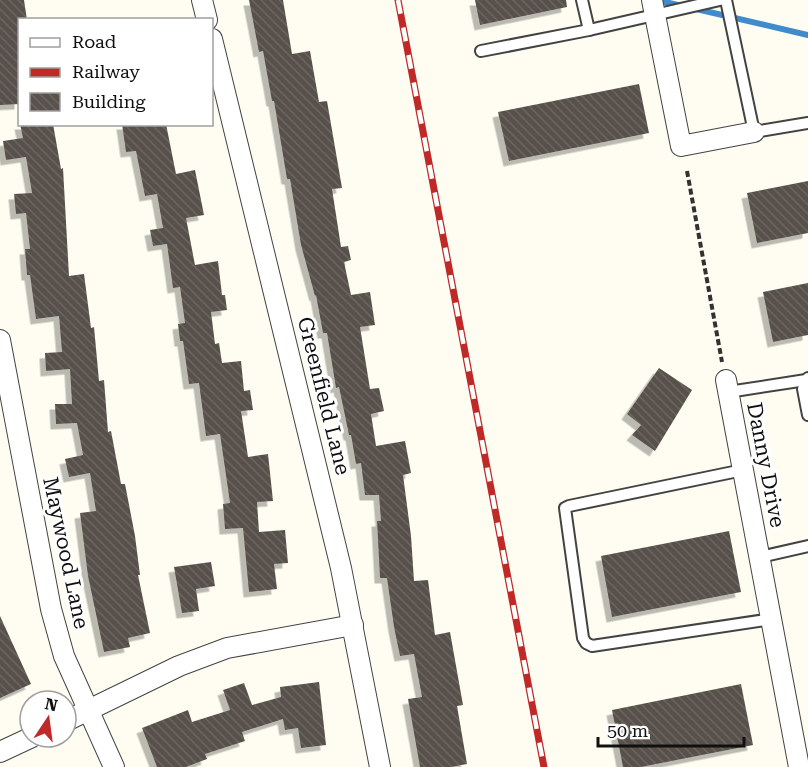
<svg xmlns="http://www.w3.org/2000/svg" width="808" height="767" font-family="'Roboto Serif',serif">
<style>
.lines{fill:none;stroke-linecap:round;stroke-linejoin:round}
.stream{stroke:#3f8bcc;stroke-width:6}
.building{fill:url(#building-back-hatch);filter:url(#shadow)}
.lane-casing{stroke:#434343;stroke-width:14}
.street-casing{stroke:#434343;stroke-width:22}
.path{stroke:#323232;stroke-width:4;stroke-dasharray:6 3;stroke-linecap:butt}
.lane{stroke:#fff;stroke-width:10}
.street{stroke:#fff;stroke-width:20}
.rail-casing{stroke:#bf2a28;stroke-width:7}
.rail{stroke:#fff;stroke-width:4.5;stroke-dasharray:14;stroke-linecap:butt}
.labels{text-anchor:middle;stroke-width:6;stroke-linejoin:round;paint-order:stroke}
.street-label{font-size:21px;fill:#101010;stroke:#fff}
</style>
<defs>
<pattern id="building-back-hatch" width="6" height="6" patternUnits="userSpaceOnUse" patternTransform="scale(1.5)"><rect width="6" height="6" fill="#58514c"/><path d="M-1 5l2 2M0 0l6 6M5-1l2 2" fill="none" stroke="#6b6561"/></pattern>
<filter id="shadow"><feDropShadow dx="-5.5" dy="5.5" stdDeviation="0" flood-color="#0004"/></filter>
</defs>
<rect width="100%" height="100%" fill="#fffdf2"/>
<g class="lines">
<g class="stream">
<polyline points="657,0 682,6"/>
<polyline points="692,8 808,35"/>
</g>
</g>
<g class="building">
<polygon points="0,0 24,0 27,20 20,20 20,104 0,105"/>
<polygon points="249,0 283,0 292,54 310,51 319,102 327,101 342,188 332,189 341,247 348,246 351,260 344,262 351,295 370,292 375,325 360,327 370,389 379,388 384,411 371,414 376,446 405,441 411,473 403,475 411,536 414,581 428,580 435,635 450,632 463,705 457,706 467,764 451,767 420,767 408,699 422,697 414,654 400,656 394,627 387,578 380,578 377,521 381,521 379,495 365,495 361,463 356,464 351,435 349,435 339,387 336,388 327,333 323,333 316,295 315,296 301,245 290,179 287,179 274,101 272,101 263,51 259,52"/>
<polygon points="475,0 566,0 567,7 480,25"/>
<polygon points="639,84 649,133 509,161 498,112"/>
<polygon points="20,124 53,124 61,169 63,168 69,276 84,274 91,328 94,327 99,381 104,380 108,432 111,431 121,484 125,484 135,536 140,575 138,575 150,633 128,638 130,647 104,652 88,576 80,513 96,511 90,473 69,477 65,459 83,455 77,423 56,424 55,404 72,404 70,369 46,371 45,353 62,352 59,316 36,319 30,275 27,275 25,249 30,249 26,213 16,214 14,194 32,193 26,157 6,160 3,141 23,138"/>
<polygon points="122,124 166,124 176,174 195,170 204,215 186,218 195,265 218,261 222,295 225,295 227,310 211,312 215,344 219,343 222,363 241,361 244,391 250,390 253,410 241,411 248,457 268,454 273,501 257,502 259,532 285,530 288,563 274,564 277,589 249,592 243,528 225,529 223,504 230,503 220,434 206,436 199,383 189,384 183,341 180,341 178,324 185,323 180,287 173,288 167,244 153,246 150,230 163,228 157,194 145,196 136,151 126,152"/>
<polygon points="808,181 808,233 757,243 747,193"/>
<polygon points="808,283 808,335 773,342 763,292"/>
<polygon points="659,368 692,390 655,451 632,435 641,425 627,414"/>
<polygon points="729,531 741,592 612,617 601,556"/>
<polygon points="211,562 215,586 196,589 199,611 182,613 174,567"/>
<polygon points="0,616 31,684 0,698"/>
<polygon points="319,682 326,745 301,748 298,728 285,730 283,719 242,732 245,741 205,754 207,759 186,767 157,767 142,728 188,710 192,722 230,710 223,690 244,683 252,705 281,697 280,687"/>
<polygon points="741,684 753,745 641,767 623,767 612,710"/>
</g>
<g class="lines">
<g class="lane-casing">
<g id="lane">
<polyline points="582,0 589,30 720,0"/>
<polyline points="726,0 754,132 808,123"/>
<polyline points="481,51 589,30"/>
<polyline points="808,378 803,389 808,415"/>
<polyline points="728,392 806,380"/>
<polyline points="743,470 569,506 565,508 583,638 586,643 592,646 772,619"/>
<polyline points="760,557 808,546"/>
</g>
</g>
<g class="street-casing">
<g id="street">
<polyline points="202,0 207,20"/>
<polyline points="652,0 681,146 754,132"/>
<polyline points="212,39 341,568 380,767"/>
<polyline points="0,340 51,609 64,656 114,767"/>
<polyline points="726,380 799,767"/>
<polyline points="66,721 179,666 227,648 353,625"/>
<polyline points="0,752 32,737"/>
</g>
</g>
<polyline class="path" points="687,171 722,362"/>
<use href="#lane" class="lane"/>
<use href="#street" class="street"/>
<g class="rail-casing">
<polyline id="rail" points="398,0 544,767"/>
</g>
<use href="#rail" class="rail"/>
</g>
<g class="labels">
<g class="street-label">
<text transform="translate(324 396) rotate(76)" y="7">Greenfield Lane</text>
<text transform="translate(766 465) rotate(79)" y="7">Danny Drive</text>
<text transform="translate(66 553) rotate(78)" y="7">Maywood Lane</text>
</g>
</g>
<rect x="18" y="18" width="195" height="108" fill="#ffffff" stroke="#9f9f9f" stroke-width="1.5"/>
<rect x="30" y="38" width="30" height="9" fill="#ffffff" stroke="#9f9f9f" stroke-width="1.5"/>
<text x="72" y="48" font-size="18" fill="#101010">Road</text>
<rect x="30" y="68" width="30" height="9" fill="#bf2a28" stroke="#9f9f9f" stroke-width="1.5"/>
<text x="72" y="78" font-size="18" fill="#101010">Railway</text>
<rect x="30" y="93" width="30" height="18" fill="url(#building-back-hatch)" stroke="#9f9f9f" stroke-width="1.5"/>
<text x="72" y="108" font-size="18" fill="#101010">Building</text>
<g transform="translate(48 719) rotate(13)"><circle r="28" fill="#ffffff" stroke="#9f9f9f" stroke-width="1.5"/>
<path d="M0-4.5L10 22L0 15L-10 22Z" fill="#bf2a28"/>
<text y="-9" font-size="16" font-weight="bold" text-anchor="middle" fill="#101010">N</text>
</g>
<path d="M598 737v9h146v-9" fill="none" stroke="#101010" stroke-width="3"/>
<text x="607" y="737" font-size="18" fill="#101010" stroke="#ffffff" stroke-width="4.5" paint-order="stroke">50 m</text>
</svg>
